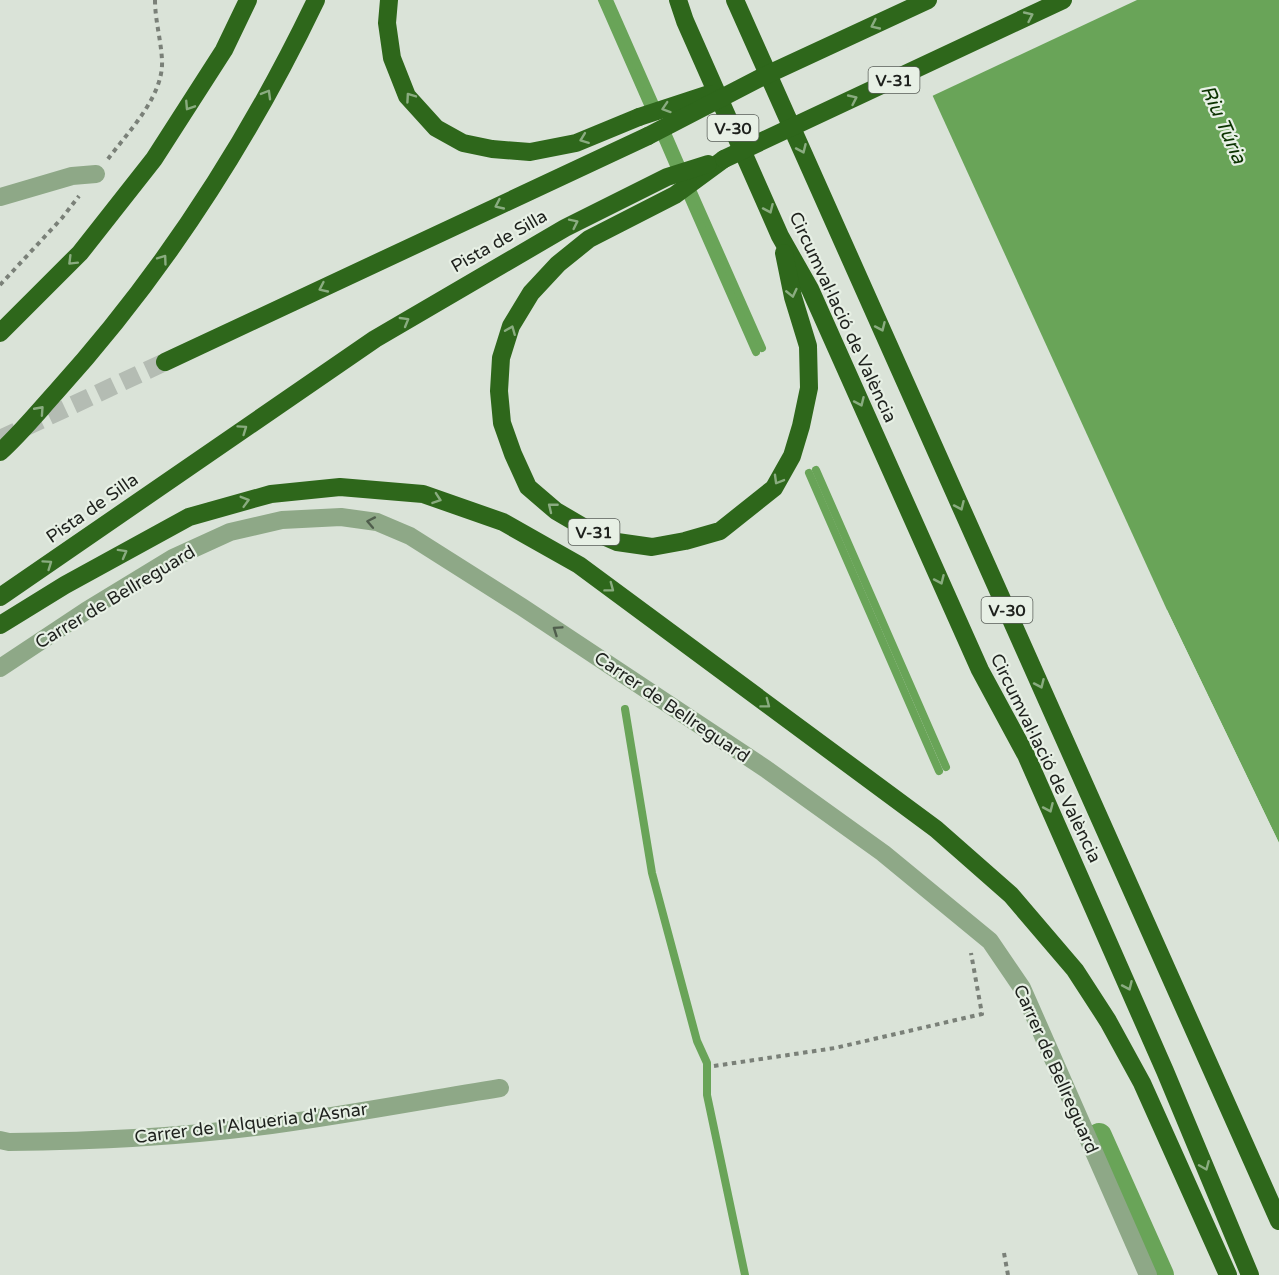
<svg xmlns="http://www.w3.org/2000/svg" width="1279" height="1275" font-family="'Varela Round',sans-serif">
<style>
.water{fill:#69a458}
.pier{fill:#dae3d8}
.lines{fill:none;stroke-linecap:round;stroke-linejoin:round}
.stream{stroke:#69a458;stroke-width:8}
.canal{stroke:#69a458;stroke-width:26}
.highway-tunnel{stroke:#b4bcb3;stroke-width:18;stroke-dasharray:18 9;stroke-linecap:butt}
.path{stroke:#7a8078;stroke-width:4;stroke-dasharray:4.5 4.5;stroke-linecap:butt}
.minor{stroke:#8ea887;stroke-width:18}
.highway{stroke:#2e671b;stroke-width:18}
.highway-bridge{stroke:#2e671b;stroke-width:18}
.oneway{stroke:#8aac80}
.oneway2{stroke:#505e4d}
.labels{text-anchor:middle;stroke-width:4.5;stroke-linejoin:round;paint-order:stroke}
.shield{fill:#e7f0e5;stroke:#5a5f59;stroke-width:1.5}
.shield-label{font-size:16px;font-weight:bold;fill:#1e211d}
.street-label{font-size:18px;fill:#1e211d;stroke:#e7f0e5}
.water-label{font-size:20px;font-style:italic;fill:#0b3300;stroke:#e7f0e5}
</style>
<rect width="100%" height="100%" fill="#dae3d8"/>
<polygon class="water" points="889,0 1279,0 1279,843 1167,610"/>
<g class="pier">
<polygon points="886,0 1137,0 930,97"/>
<polygon points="1167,610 1279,843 1279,846 1276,845 1164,611"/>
</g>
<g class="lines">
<g class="stream">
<polyline points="602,0 652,114"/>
<polyline points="609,0 658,111"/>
<polyline points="665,128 684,172"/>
<polyline points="659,131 678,175"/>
<polyline points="690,185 762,348"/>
<polyline points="684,188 756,352"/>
<polyline points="816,470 946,767"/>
<polyline points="809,473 939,771"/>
<polyline points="625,709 652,873 697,1041 707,1063 707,1095 745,1275"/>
<polyline points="1106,1133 1168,1275"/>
</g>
<polyline class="canal" points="1099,1136 1161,1275"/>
<polyline class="highway-tunnel" points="0,439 165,362"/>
<g class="path">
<path d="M108 159C128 132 164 96 162 60 161 40 155 20 155 0"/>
<polyline points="0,285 62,218 79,196"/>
<polyline points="714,1066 835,1048 982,1014 971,953"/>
<polyline points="1004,1253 1008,1275"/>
</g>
<g class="minor">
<polyline points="0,197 72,176 96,174"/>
<polyline points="0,668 86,611 173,558 230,532 282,520 341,517 377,522 410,536 522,607 766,769 883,853 990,941 1022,988 1148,1275"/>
<path d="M0 1140 9 1142C104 1141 199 1136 292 1122 362 1112 431 1099 500 1088"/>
</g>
<g class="highway">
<polyline points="389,0 387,23 392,58 407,96 436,128 463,143 492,149 530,152 576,143 639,117"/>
<polyline points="678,0 685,21 780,236 810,289 980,670 1026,755 1165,1071 1250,1275"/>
<polyline points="735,0 1279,1221"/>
<polyline points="724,159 675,195 589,239 558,264 531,293 511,326 501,358 499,391 502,423 513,454 528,487 556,511 585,528 617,542 652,547 685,541 720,531 774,488 792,456 801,426 809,388 808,346 793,297 784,253"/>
<polyline points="0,333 80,253 154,159 224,50 248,0"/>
<polyline points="165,362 648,136"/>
<path d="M0 452C20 434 37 413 56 392 161 276 248 142 316 0"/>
<polyline points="0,597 375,339 565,228 667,177 708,164"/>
<polyline points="0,625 65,585 189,517 271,494 340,487 423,494 503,522 579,565 936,829 1011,895 1075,970 1108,1021 1142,1083 1228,1275"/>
</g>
<g class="highway-bridge">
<polyline points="639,117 709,94"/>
<polyline points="648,136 762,77 928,0"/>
<polyline points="724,159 1063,0"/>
</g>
</g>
<defs><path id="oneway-chevron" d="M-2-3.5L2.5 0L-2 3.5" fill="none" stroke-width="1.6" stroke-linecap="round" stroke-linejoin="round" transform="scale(1.5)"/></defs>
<g class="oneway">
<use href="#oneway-chevron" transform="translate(1029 16) rotate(-25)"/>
<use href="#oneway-chevron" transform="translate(875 25) rotate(155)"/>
<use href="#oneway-chevron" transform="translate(267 94) rotate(-60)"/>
<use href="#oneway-chevron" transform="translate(410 97) rotate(-125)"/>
<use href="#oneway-chevron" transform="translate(853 99) rotate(-25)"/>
<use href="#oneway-chevron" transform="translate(189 106) rotate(123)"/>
<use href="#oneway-chevron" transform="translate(666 108) rotate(162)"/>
<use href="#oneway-chevron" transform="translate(584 139) rotate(159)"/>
<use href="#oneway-chevron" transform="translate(802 149) rotate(66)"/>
<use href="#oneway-chevron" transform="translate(499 205) rotate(155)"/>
<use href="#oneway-chevron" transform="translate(769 209) rotate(66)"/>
<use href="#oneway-chevron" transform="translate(574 223) rotate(-26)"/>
<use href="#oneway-chevron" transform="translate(163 259) rotate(-54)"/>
<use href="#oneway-chevron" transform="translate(72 261) rotate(135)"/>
<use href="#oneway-chevron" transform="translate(323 288) rotate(155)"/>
<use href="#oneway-chevron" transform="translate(792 293) rotate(77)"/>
<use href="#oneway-chevron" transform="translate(405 321) rotate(-30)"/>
<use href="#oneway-chevron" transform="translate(881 327) rotate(66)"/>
<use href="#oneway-chevron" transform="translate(511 330) rotate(-68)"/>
<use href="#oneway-chevron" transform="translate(860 402) rotate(66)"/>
<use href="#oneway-chevron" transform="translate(40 410) rotate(-48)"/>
<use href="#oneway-chevron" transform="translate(243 429) rotate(-35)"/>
<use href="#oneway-chevron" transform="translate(778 480) rotate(120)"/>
<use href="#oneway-chevron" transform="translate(437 499) rotate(19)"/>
<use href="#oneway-chevron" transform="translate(245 501) rotate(-16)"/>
<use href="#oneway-chevron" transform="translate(960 506) rotate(66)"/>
<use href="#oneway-chevron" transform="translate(552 507) rotate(-141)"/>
<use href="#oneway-chevron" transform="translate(123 553) rotate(-29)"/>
<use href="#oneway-chevron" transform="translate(48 564) rotate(-35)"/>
<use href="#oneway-chevron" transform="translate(940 580) rotate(66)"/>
<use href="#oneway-chevron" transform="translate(610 588) rotate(37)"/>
<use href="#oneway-chevron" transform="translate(1040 684) rotate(66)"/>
<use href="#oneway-chevron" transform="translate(766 704) rotate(37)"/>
<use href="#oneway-chevron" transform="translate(1049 808) rotate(66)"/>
<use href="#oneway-chevron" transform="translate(1128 986) rotate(66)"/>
<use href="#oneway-chevron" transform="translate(1205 1166) rotate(67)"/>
</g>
<g class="oneway2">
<use href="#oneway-chevron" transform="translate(371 522) rotate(-169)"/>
<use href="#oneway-chevron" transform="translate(557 630) rotate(-146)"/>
</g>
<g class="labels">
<g class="shield">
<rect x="868.5" y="67" width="51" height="26" rx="4.5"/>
<rect x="707.5" y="115" width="51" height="26" rx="4.5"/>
<rect x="568.5" y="519" width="51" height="26" rx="4.5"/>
<rect x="981.5" y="597" width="51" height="26" rx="4.5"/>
</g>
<g class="shield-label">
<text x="894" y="86">V-31</text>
<text x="733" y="134">V-30</text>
<text x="594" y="538">V-31</text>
<text x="1007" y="616">V-30</text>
</g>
<g class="street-label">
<text transform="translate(499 241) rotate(-30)" y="6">Pista de Silla</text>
<text transform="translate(843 317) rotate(65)" y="6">Circumval·lació de València</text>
<text transform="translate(92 508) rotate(-35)" y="6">Pista de Silla</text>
<text transform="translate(115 597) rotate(-31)" y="6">Carrer de Bellreguard</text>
<text transform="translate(672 707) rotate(34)" y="6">Carrer de Bellreguard</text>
<text transform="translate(1046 758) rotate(64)" y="6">Circumval·lació de València</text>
<text transform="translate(1056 1069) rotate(66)" y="6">Carrer de Bellreguard</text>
<text transform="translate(251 1123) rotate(-7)" y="6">Carrer de l'Alqueria d'Asnar</text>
</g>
<g class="water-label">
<text transform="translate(1224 124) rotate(66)" y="7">Riu Túria</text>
</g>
</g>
</svg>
